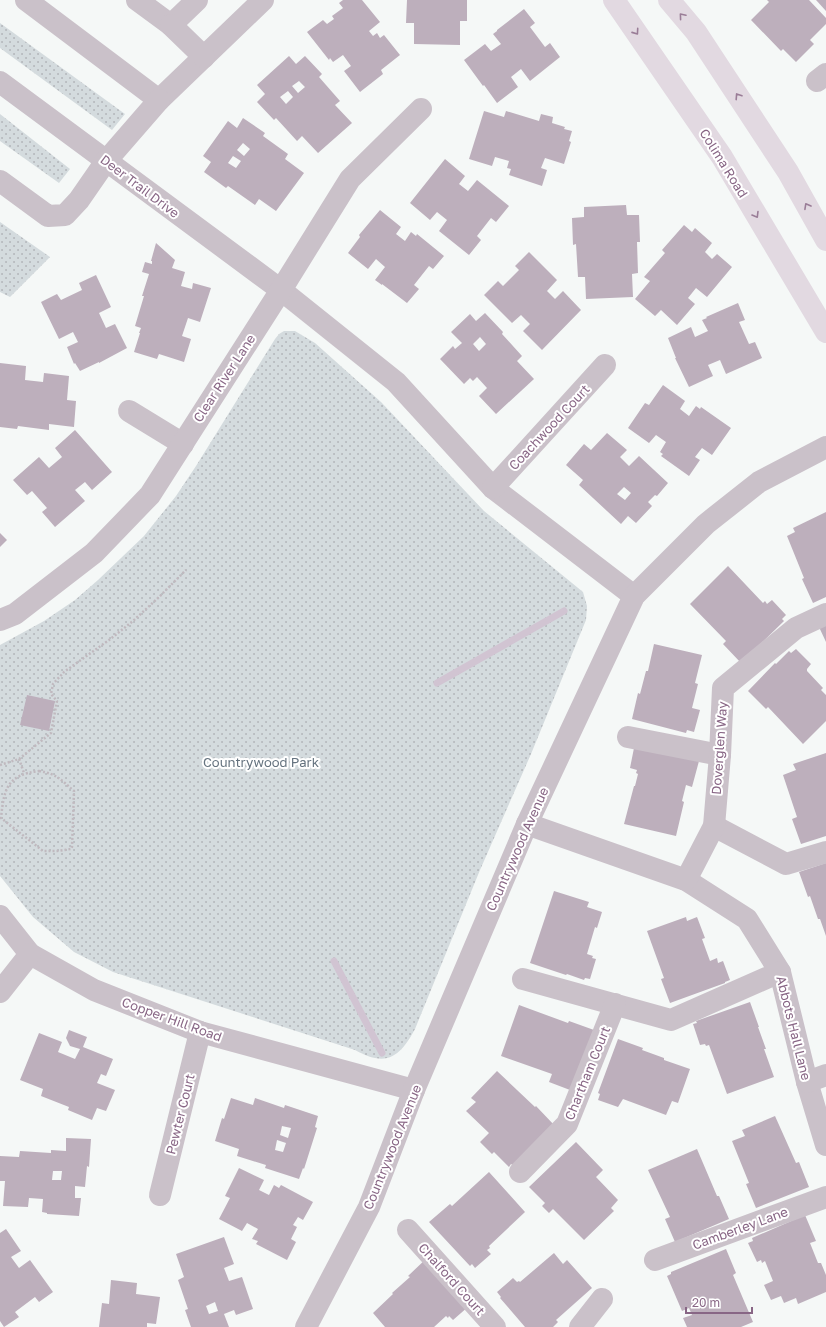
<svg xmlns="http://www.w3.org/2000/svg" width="826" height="1327" font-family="'Golos Text',sans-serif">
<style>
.grass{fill:url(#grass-dots)}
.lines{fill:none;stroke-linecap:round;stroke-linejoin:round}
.stream{stroke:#d1c4d2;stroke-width:7}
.building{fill:#bdafbc;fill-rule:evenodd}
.path{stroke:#c0b9bf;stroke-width:2.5;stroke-dasharray:2 2;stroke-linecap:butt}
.minor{stroke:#cac1c9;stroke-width:22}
.major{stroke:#e2d9e1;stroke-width:22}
.oneway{stroke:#9a7d97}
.labels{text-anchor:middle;stroke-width:4;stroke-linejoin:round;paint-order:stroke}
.street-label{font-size:13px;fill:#886685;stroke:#fff}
.park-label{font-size:13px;fill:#65737f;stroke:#fff}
</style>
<defs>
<pattern id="grass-dots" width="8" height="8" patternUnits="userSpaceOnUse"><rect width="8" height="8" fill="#d4dbde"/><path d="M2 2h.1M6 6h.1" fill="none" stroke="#b2b5ba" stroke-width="1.8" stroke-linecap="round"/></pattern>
</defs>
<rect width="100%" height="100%" fill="#f5f8f7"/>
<g class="grass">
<polygon points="0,23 125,114 112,130 0,48"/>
<polygon points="0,114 70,169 59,183 0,141"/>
<polygon points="0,222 50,257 10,297 0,292"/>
<path d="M284 331H295L315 343 381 402 484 511 583 592 587 606 586 620 531 754 480 870 415 1029C407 1044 395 1063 375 1058 368 1057 361 1053 355 1050L113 972 74 952 33 917 0 876V645L44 621 75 600 98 580 144 536 176 496 196 466 275 339 279 334Z"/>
</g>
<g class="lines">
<g class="stream">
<polyline points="437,683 564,611"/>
<polyline points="334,961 382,1053"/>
</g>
</g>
<g class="building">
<polygon points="343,0 362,0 380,22 369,31 373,36 377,33 380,38 384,35 400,55 381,70 383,74 360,92 344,71 351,66 343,55 333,62 330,58 329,60 307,32 323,20 327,24 334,19 332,16 343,8 339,3"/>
<polygon points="407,0 467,0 467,21 460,21 460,45 414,44 414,23 406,23"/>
<polygon points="767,0 809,0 826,18 826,24 810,40 814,44 796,62 783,49 781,51 751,20 769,2"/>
<polygon points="816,0 826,0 826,11"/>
<polygon points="524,9 535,23 530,27 545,47 550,43 560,57 530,81 521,69 511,77 518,87 497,103 484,85 483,86 464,60 485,44 491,51 501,44 493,34 497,31 497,30"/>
<path d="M289 56 296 64 305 56 322 74 319 77 340 101 335 105 352 123 318 153 302 136 297 141 276 118 274 120 257 102 265 94 257 85ZM299 81 305 87 298 93 292 86ZM288 91 293 97 286 104 280 97Z"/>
<polygon points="484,111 504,117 506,111 539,121 541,114 553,117 552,123 565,127 564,129 572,131 569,141 571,142 564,164 545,158 541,168 547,170 542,186 509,175 511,169 507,168 509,161 495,157 492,166 469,159"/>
<path d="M243 118 265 133 263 136 288 154 285 159 304 173 276 211 259 199 255 205 228 186 226 188 204 172 211 162 203 156 228 121 237 128ZM243 143 250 149 244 156 237 150ZM233 156 241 161 236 168 228 163Z"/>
<polygon points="445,159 465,176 459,184 468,191 477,180 509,206 496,222 491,218 477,236 481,240 469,255 439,231 447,220 437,212 430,220 410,203"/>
<polygon points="626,205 627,215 639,215 640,242 637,242 638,273 632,274 633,297 586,299 585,277 578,277 576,244 573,245 572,218 584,217 584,207"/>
<polygon points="380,210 401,227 396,234 405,241 411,232 416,236 417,234 444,256 433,269 429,266 414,285 419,289 407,303 382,284 382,285 375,280 385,267 376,259 368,269 348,253 360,237 359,235"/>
<polygon points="684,225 692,232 695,228 712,243 705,252 712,259 717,254 732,267 707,297 696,288 688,298 695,304 677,325 661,310 655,316 635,299 650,281 644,277 665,253 662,250"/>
<polygon points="156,243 175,260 172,268 185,272 181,286 192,289 193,283 211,288 200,322 188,318 182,336 191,339 184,362 159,354 157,359 134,352 140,333 139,333 141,328 135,326 144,296 142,296 149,274 142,272 145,262 152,264 152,261 151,261"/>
<polygon points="529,252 557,280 547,291 555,299 563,291 581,310 542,350 523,331 530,324 521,315 512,323 484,295 498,281 503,286 519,270 515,266"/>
<polygon points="96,275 111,307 99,313 106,328 115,324 127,348 99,363 99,362 80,371 75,363 74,364 67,347 78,342 73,332 59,339 41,302 57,294 61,300 82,290 79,283"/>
<polygon points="738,303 745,320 739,322 749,344 755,342 762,358 726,374 720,360 708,365 713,376 689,387 675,358 676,358 668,338 691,327 695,337 708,331 702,320 707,318 706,317"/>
<path d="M485 313 503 332 502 334 522 356 517 361 534 379 496 414 479 396 487 388 477 377 473 381 470 378 464 384 440 359 453 346 455 349 462 343 451 332 470 314 476 321ZM480 337 486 344 479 351 473 344Z"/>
<polygon points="0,363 26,366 25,380 43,382 44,373 69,376 67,400 76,401 74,427 49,424 49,430 18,426 17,429 0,427"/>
<polygon points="663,385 685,401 680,409 689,416 696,406 700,409 701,407 731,428 712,455 702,448 695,457 700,460 689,476 661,456 663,454 660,452 666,442 656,435 649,443 628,428 645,403 649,405"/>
<polygon points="75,430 112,472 92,490 85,482 75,490 85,501 55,527 42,512 47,508 32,491 27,495 13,480 39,457 49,468 62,457 55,448"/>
<path d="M607 433 627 450 620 457 629 466 639 456 668 483 657 496 655 495 648 502 652 506 636 523 628 516 621 524 579 485 583 480 566 465 584 444 591 450ZM624 487 631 493 625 500 617 494Z"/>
<polygon points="826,512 826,597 813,603 802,579 804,578 787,536 795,532 793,528"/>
<polygon points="0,533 7,540 0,547"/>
<polygon points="728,566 763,603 765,601 767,604 772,600 786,615 782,619 784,621 741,663 723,644 726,641 690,604"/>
<polygon points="826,624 826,642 819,627"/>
<polygon points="654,644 702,655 695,683 698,684 692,708 700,710 694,732 687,730 686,733 632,719 638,693 640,694 646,671 648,671"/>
<polygon points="796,649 811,664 807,669 807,671 823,688 821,690 826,695 826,721 803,744 768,707 766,709 748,691 775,663 776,664 789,651 791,653"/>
<polygon points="27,695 55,701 49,731 20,725"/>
<polygon points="634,748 699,761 692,787 686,785 682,801 684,802 676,836 624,824 634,786 635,786 638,774 636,773 637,770 630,768"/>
<polygon points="826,753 826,836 801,844 792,819 797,817 783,775 796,770 793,764"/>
<polygon points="826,863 826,936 820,919 818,919 810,896 808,897 799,872"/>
<polygon points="554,891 589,902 587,907 602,912 597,928 595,927 587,954 593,956 592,958 596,959 590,979 585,978 584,980 567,974 566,975 530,963"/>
<polygon points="686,917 687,921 697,917 705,938 702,939 710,961 717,958 718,963 723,961 730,980 725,982 725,983 670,1003 661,979 664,978 647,931"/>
<polygon points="750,1002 759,1027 758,1027 766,1049 764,1049 774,1077 727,1094 709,1045 706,1046 705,1044 700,1045 693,1024 697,1023 696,1021"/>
<polygon points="519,1005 568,1023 569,1021 594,1030 570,1090 549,1082 552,1074 501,1056"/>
<polygon points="69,1030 87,1037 83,1047 113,1059 106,1076 101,1074 97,1083 115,1090 106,1111 97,1108 92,1120 68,1110 69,1107 41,1096 43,1089 20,1080 39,1033 62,1042 58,1052 75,1059 80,1049 70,1046 66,1038"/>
<polygon points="618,1039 643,1048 642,1050 664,1058 664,1060 690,1069 678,1103 672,1101 666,1115 623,1099 618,1107 598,1100 600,1094 598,1093"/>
<polygon points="497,1071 535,1107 536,1106 555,1126 514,1166 511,1164 509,1167 494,1152 492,1154 480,1142 489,1133 466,1111 476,1102 471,1098"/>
<path d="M231 1098 253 1105 255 1098 284 1108 285 1105 318 1116 315 1127 317 1128 304 1169 303 1168 299 1179 265 1168 266 1165 237 1156 239 1149 215 1141 222 1118 224 1119ZM282 1126 291 1128 288 1138 280 1135ZM277 1140 286 1143 283 1152 275 1150Z"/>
<polygon points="775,1116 796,1163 799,1162 809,1187 756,1208 746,1184 749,1183 732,1141 745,1136 742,1130"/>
<path d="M66 1138 91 1139 89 1167 87 1166 85 1187 75 1186V1198H81L79 1216 47 1214V1213L42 1212 43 1199 29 1198 28 1207 3 1206 5 1181H0V1156L19 1157 20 1151 51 1153V1150L66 1151ZM53 1171H62L61 1180H52Z"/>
<polygon points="576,1142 603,1170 596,1177 618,1200 611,1208 614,1211 584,1240 553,1209 549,1213 542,1206 545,1203 529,1187"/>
<polygon points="697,1149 717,1196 719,1196 729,1219 675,1242 665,1219 670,1217 648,1170"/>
<polygon points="239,1168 264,1180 259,1190 269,1195 274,1185 279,1188 281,1185 313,1202 303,1220 298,1217 293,1225 297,1227 291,1239 296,1242 287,1260 256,1244 258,1241 252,1239 258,1229 247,1223 242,1231 219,1219 230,1198 225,1196"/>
<polygon points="489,1172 525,1212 489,1246 490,1248 487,1250 491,1254 475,1268 472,1264 470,1266 429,1222 450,1204 452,1206"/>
<polygon points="805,1215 816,1241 810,1243 818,1263 821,1263 826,1275 826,1292 798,1304 796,1298 784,1303 781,1296 771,1300 764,1285 773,1281 765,1261 762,1263 761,1260 757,1262 748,1243 753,1241 752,1238"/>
<polygon points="6,1229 21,1251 11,1257 19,1268 30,1260 53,1292 39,1302 35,1297 15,1312 19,1317 4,1327 0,1321 0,1233"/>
<path d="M224 1237 234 1264 224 1268 229 1281 242 1277 253 1309 236 1315 234 1310 224 1314 229 1327H191L185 1310 188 1309 178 1280 184 1277 176 1254ZM215 1302 218 1311 209 1314 206 1306Z"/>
<polygon points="726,1249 736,1273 733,1275 753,1322 741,1327 687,1327 683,1318 692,1315 689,1308 682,1311 667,1276 671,1274 671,1272"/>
<polygon points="554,1253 563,1264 567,1260 592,1288 556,1320 558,1322 553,1327 525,1327 500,1298 501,1297 497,1292 513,1278 517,1282 519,1281 520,1282"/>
<polygon points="428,1257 469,1306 453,1320 449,1316 448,1318 446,1316 434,1327 385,1327 373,1313 393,1294 392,1293 410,1277 408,1276"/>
<polygon points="111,1280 137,1283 136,1294 160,1297 156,1324 147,1323 147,1327 99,1327 102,1303 109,1304"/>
</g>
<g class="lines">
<g class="path">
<polyline points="19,759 24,773"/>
<polyline points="0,765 19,759 51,733 57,701 51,694 53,684 64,672 109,640 133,621 158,598 186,570"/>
<path d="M39 771C57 774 60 779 74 791L72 847 71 849 57 851H43L1 818C4 790 6 775 39 771Z"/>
</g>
<g class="minor">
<polyline points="26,0 159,100 263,0"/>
<polyline points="137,0 171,25 197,0"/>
<polyline points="171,25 204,57"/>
<polyline points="817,81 826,74"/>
<polyline points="0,82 281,290 396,382 493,488 634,596"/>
<polyline points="0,181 48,216 65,215 79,200 106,161 159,100"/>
<polyline points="129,411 183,444"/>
<polyline points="493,488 605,365"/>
<polyline points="0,620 15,614 94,553 150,495 281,290 350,179 421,109"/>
<polyline points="628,737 720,755"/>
<polyline points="527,824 686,880 747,919 780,972 807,1082 826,1145"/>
<polyline points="714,826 786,864 826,852"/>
<polyline points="686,880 714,826 720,755 723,688 796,628 826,614"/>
<polyline points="0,916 30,954 94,990 200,1032 414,1090"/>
<polyline points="523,979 671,1020 780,972"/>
<polyline points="0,992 30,954"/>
<polyline points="807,1082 826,1075"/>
<polyline points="520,1172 567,1124 615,1004"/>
<polyline points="160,1195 200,1032"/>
<polyline points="408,1230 495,1327"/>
<polyline points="655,1260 826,1197"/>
<polyline points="306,1327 369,1207 414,1090 527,824 634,596 706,524 759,482 826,447"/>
<polyline points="580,1327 602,1299"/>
</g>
<g class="major">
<polyline points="614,0 722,157 826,332"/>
<polyline points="669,0 696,32 788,172 826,240"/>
</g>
</g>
<defs><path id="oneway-chevron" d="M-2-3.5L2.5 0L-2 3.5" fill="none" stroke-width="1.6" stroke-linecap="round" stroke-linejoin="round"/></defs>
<g class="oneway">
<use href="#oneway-chevron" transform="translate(682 16) rotate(-130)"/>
<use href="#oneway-chevron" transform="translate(636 32) rotate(55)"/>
<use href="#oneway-chevron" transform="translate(738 96) rotate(-123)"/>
<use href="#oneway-chevron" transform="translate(807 206) rotate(-119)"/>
<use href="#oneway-chevron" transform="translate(756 215) rotate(59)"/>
</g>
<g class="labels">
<g class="street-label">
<text transform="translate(724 163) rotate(58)" y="5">Colima Road</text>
<text transform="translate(140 186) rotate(37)" y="5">Deer Trail Drive</text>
<text transform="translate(224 378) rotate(-57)" y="5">Clear River Lane</text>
<text transform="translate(549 427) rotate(-47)" y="5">Coachwood Court</text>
<text transform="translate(719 748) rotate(-86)" y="5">Doverglen Way</text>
<text transform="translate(517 849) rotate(-66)" y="5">Countrywood Avenue</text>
<text transform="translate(172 1019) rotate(20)" y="5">Copper Hill Road</text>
<text transform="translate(794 1028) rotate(76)" y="5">Abbots Hall Lane</text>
<text transform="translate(587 1073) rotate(-68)" y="5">Chartham Court</text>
<text transform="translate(180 1114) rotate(-76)" y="5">Pewter Court</text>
<text transform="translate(392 1147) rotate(-68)" y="5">Countrywood Avenue</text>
<text transform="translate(740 1228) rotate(-20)" y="5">Camberley Lane</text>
<text transform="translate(452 1279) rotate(48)" y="5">Chalford Court</text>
</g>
<g class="park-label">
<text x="261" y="767">Countrywood Park</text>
</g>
</g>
<path d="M686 1307v6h66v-6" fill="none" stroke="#886685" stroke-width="2"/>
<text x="692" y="1307" font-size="12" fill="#886685" stroke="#ffffff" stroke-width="3" paint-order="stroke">20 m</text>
</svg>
